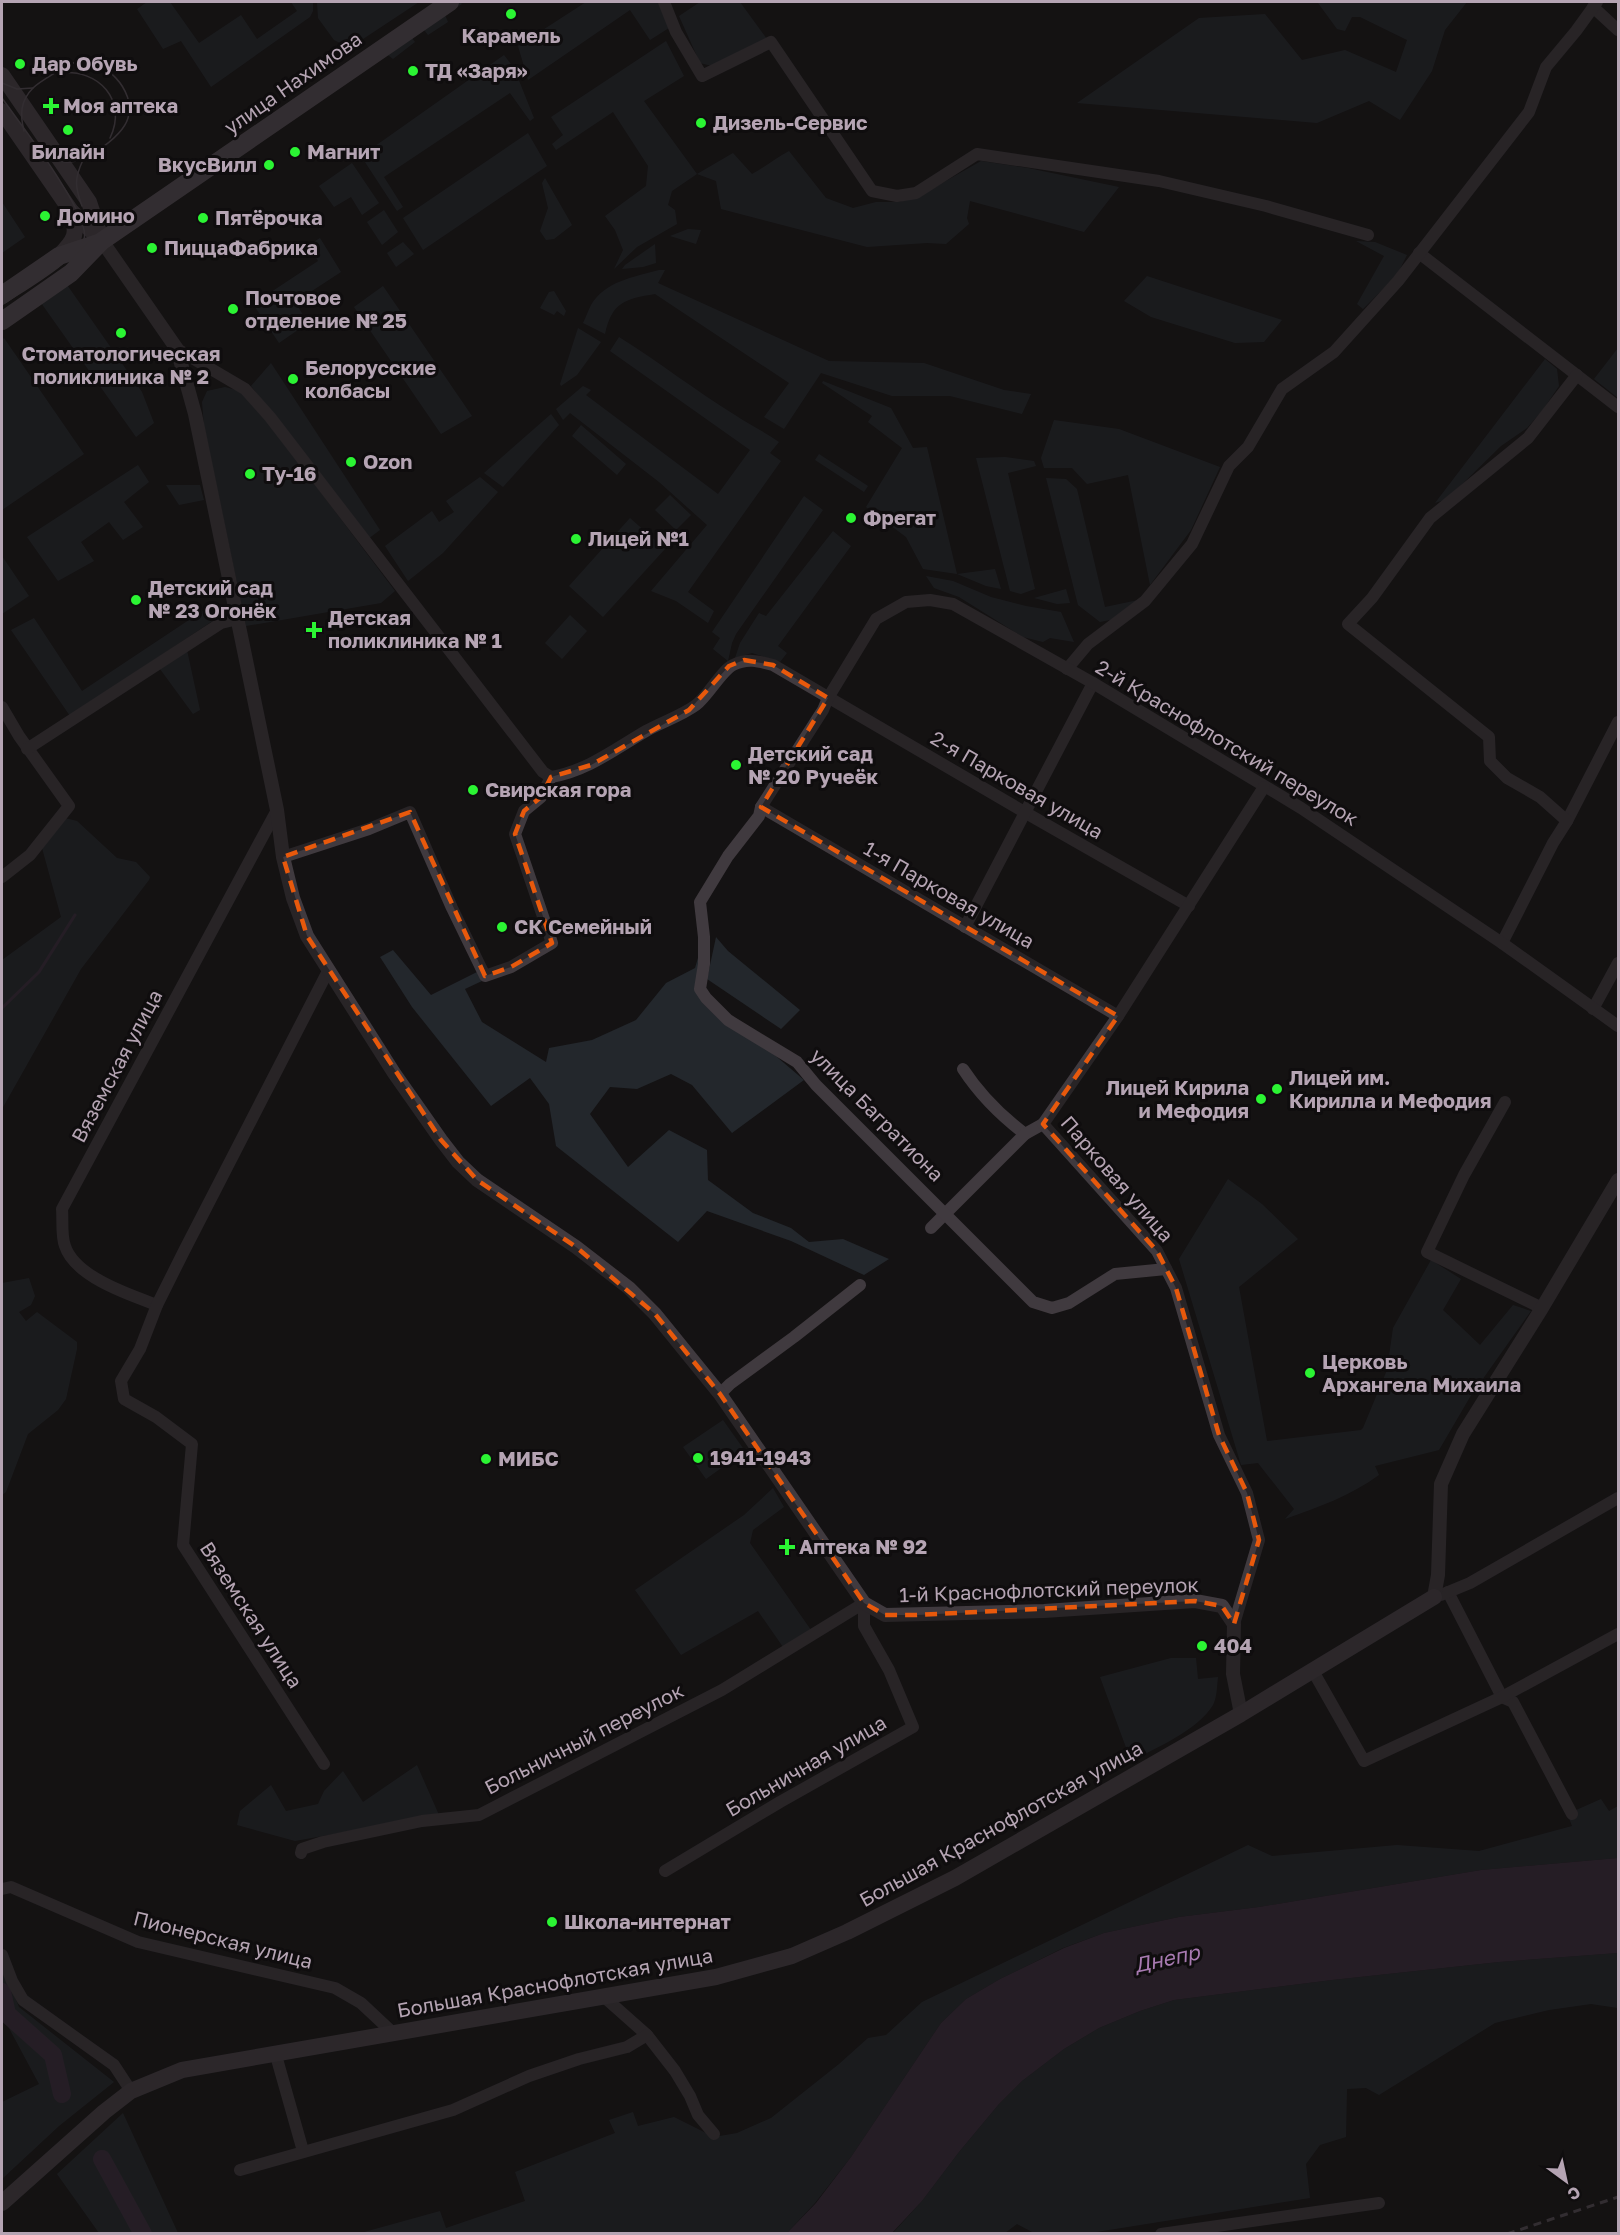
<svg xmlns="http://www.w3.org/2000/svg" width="1620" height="2235" font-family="'Golos Text',sans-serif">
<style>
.green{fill:#23272c}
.water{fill:#3a2c3d}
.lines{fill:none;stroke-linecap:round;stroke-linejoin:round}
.stream{stroke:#3a2c3d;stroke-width:3}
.river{stroke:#3a2c3d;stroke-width:18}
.minor{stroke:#403a3f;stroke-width:12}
.tertiary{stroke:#403a3f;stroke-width:14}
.secondary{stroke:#494148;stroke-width:16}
.primary{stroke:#584f57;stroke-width:18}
.tram{stroke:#584f57;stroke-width:1.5}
.rail{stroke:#584f57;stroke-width:3;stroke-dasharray:8 6;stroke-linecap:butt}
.marked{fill:none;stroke:#e8590c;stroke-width:4.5;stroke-dasharray:12 8;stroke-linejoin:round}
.poi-dot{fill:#2bf433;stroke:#0f0d0e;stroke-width:2}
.labels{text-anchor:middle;stroke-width:6;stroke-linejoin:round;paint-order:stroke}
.poi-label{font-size:20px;font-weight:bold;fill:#b5a4b3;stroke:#0f0d0e;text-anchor:start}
.street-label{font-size:20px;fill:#b5a4b3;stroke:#0f0d0e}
.water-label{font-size:21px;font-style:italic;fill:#a87ab1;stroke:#0f0d0e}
</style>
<rect width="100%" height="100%" fill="#141213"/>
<g class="green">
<polygon points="147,2 170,2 199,43 241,15 257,39 297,11 291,2 313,2 313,11 310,17 211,87 181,41 163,49 137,9"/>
<polygon points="317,2 419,2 360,41 342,44 334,40 318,18"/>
<polygon points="456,2 460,2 462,4 445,15 448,22 428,35 421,26"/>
<polygon points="586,2 658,2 669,28 650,40 630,10 528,80 518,46"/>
<polygon points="700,2 740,2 767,39 712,66 700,63 679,16"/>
<polygon points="1321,2 1467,2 1445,30 1432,71 1400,120 1369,101 1317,123 1077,103 1199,18 1265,14 1302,60 1345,50 1396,72 1407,40 1360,17 1352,17 1345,31 1337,29 1318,3"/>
<polygon points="409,34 415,42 393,59 384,52"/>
<path d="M666 41 684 76 644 101 697 174 733 153 752 174C765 167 776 158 789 151L826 198 853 208 876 202H899L923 194 981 161 1028 168 1119 187 1084 232 970 201 967 218 969 224 946 244 927 243 867 247 721 209 716 181 697 174 672 191 668 205 675 210 677 224 637 247 614 269 623 250 615 230 605 216 646 186 648 166 613 112 556 150 552 144 563 135 551 117Z"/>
<polygon points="504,55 514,68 534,118 530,121 510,93 384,177 403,207 397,211 361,156"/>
<polygon points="528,133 547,166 423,250 403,218"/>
<polygon points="352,163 379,203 362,215 351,197 334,207 319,186"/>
<polygon points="545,178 572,225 554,239 546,240 540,231 548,208 542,183"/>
<polygon points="2,202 25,237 2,253"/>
<polygon points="384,210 398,232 382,245 367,222"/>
<polygon points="688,229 701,230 696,244 670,236"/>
<polygon points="320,238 341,272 295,302 308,323 279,343 253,304 318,261 309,245"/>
<polygon points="1356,241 1375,242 1407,255 1397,275 1363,309 1357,304 1384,256"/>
<polygon points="403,242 414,254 396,267 387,253"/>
<polygon points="655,244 656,263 643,267 622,269 625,265"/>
<path d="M659 270H665L658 283 829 361 924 363 1004 390 1031 394 1022 414 950 396H892L821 373 784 429 764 417 789 383 655 294C625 299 612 302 605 334L583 323C586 317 588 311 591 305 605 281 634 277 659 270Z"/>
<polygon points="1147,276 1282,320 1264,342 1235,343 1151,317 1124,301"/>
<polygon points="65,282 142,392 154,423 136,437 39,300"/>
<polygon points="383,286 472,416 441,434 354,307"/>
<polygon points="554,291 566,311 564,316 557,311 554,315 540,308 549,292"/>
<polygon points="578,328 601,342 577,375 561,386 560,384"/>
<path d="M619 337C659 362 696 391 735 415 750 425 765 432 779 442L770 453 781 461 688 592 714 611 708 623 676 601 651 591 707 525 659 482 570 413 563 420 556 409 583 386 591 390 586 395 718 494 750 450 610 351Z"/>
<polygon points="4,338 84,454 2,510 2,340"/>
<polygon points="1618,348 1618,398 1594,379"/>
<polygon points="1545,359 1557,369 1559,386 1542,411 1527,428 1501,446 1447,499 1435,503"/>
<polygon points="271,363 380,530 368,539 251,386"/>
<polygon points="823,381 891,408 913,448 927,447 957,574 995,569 1001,589 986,586 957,574 923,569 906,537 866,507 902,448 868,422 872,416 822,383"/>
<polygon points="225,387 240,391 264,417 395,591 381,603 246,626 204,426 202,402 207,391"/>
<polygon points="551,414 559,425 503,487 484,473"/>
<polygon points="1054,420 1119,429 1220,467 1191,530 1150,585 1128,475 1087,484 1072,468 1044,468 1041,458"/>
<polygon points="581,425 626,464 617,475 572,436"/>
<polygon points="819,454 868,486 864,492 815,460"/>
<polygon points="1005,457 1034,461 1036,466 1008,473 1035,589 1021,594 1010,591 976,458"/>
<polygon points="138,465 149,482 124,502 143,527 123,540 109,522 81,542 94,561 58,581 27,537"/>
<polygon points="480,477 498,492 443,553 408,581 385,546 432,511 439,522 454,512 446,501"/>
<polygon points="1046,478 1066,479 1077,489 1105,607 1143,599 1115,619 1100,622 1078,605"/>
<polygon points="166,485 200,485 204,500 179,505"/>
<polygon points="670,495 691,515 676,530 655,510"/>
<polygon points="804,496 823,510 736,634 732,643 728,661 713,649 720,638 712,632"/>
<polygon points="630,518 665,549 603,617 569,586"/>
<polygon points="833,531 851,546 778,646 787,653 780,662 752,653 735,658 740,643 759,613 766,616"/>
<polygon points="2,556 29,596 2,614"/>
<polygon points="926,576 953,581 991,597 1026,606 1061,612 1074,642 1050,638 1043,642 1023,637 959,597 934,588"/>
<polygon points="1066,589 1070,603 1057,604 1034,598"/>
<polygon points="210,606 214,620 70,716 11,630 34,618 82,691"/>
<polygon points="570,615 587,631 562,659 545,643"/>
<polygon points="187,650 200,710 193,714 160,669"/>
<polygon points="65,818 77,821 117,858 136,862 150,877 149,880 81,969 2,1109 2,960 61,917 42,848"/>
<polygon points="716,937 728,951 800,1010 781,1029 707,979"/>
<polygon points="393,950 431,995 477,972 482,981 465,989 482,1022 546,1062 549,1048 592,1040 636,1020 666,983 695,968 700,951 697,989 804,1080 732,1133 692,1085 671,1074 637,1089 610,1087 590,1114 628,1167 669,1130 707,1150 708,1180 753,1213 791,1228 809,1242 843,1239 889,1259 864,1275 791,1241 707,1211 678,1242 556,1146 549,1104 530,1078 491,1106 412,1007 380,957"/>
<path d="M1228 1179 1262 1204 1298 1239 1239 1287 1267 1441 1361 1430 1363 1428 1387 1370 1393 1328 1431 1260 1461 1279 1443 1310 1480 1345 1513 1305 1531 1311 1470 1397 1439 1450 1375 1466 1379 1475C1350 1496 1319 1507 1285 1519L1294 1509 1258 1463 1241 1465 1179 1259Z"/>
<polygon points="29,1278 35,1296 31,1305 19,1312 26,1321 37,1312 77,1342 77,1349 66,1399 58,1410 28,1434 6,1492 2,1495 2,1283"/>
<polygon points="723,1420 745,1451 706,1479 683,1447"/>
<polygon points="773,1488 784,1507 753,1530 750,1543 811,1630 783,1647 758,1611 681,1655 635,1590 744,1515"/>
<path d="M1171 1658H1196L1198 1679 1218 1677C1217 1685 1217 1698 1213 1705 1198 1730 1156 1748 1131 1761L1100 1677Z"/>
<polygon points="417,1765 439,1815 295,1841 237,1825 240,1811 271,1785 286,1811 318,1804 324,1791 343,1771 363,1802"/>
<polygon points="1601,1799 1609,1811 1618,1806 1618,1858 1481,1870 1259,1907 1179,1917 1104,1933 1063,1948 1000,1979 966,1999 941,2023 851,2157 815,2203 787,2233 357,2234 440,2211 446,2228 525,2201 515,2172 615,2133 609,2120 633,2112 638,2126 674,2117 714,2137 737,2133 771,2118 839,2064 868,2038 886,2035 922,2002 1248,1845 1272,1856 1397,1845 1479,1851 1572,1826 1569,1818 1574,1811"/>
<polygon points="1618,1953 1618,2008 1591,2004 1549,2010 1495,2023 1379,2095 1366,2088 1347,2089 1346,2137 1320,2145 1306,2164 1310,2198 1090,2233 1034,2233 1017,2224 1005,2233 892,2234 922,2201 959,2152 999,2104 1022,2081 1064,2049 1099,2028 1140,2011 1174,2000 1332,1980 1499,1962"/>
<polygon points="2,1966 19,2007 114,2082 59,2126 2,2179 2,2102 39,2084 2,2015"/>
<polygon points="123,2113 178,2233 99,2233 57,2174"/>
</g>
<polygon class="water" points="1618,1858 1618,1953 1499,1962 1332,1980 1174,2000 1140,2011 1099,2028 1064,2049 1022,2081 999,2104 959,2152 922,2201 892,2233 787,2233 816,2203 851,2157 941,2023 966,1999 1000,1979 1064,1948 1104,1933 1179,1917 1259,1907 1481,1870"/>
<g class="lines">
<polyline class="stream" points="2,1008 39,972 75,915"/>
<g class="river">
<polyline points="2,1992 7,2014 53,2055 62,2094"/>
<polyline points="102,2159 143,2234"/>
</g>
<g class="minor">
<polyline points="664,2 676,32 702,76 771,42 872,191 897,196 916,193 977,154 1159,181 1266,206 1368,235"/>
<polyline points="1593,7 1618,30"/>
<polyline points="1419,253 1618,407"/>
<path d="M177 349 245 389 270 417 543 772 551 777C587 771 615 749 646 731 662 722 681 716 696 705 708 696 722 670 733 665 747 658 758 661 773 665L1026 813 1189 906"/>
<polyline points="1067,669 1088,644 1145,601 1192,544 1229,466 1248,447 1282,389 1334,352 1398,281 1529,112 1546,67 1576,31 1597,2"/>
<polyline points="2,707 19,736 69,806 30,855 2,877"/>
<polyline points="27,749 221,623 238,619"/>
<polyline points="761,807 1118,1016"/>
<polyline points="1567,821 1618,722"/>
<polyline points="283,857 369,829 410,812 452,908 485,976 511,967 552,943 515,834 524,811 541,797 551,777"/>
<polyline points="965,927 1093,683"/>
<polyline points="1502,943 1553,843 1567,821 1540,797 1507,778 1490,761 1489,737 1348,624 1372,598 1430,518 1528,438 1577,375"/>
<polyline points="1593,1009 1618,963"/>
<path d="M963 1069C980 1095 1000 1115 1025 1134"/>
<polyline points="1505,1102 1464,1175 1427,1252 1542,1308"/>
<polyline points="931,1228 1025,1134 1043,1124"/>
<polyline points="1166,1269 1115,1274 1069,1303 1052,1308 1033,1302 816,1085 797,1062 728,1020 706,998 700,989 704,964 704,937 700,902 728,856 759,816 761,807 823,710 828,698 876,619 906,602 930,600 953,604 1093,683 1301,808 1502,943 1618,1026"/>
<path d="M157 1305C130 1295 75 1277 65 1246 61 1236 63 1220 62 1209L277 810"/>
<polyline points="720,1394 730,1384 794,1337 860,1285"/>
<polyline points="1448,1592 1502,1697 1513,1702 1572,1814"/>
<polyline points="1441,1595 1470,1583 1618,1498"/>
<polyline points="1234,1624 1259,1540 1247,1493 1219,1435 1176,1288 1157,1251 1043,1124 1118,1016 1264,787"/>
<polyline points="1313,1671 1364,1761 1502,1697 1618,1634"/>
<polyline points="324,1764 183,1545 192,1444 156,1417 124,1399 121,1381 140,1349 157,1305 184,1251 328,971"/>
<polyline points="301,1853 302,1849 323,1842 422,1821 479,1815 722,1690 864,1603"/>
<polyline points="665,1871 780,1802 913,1727 889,1670 864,1626 864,1603"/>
<polyline points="2,1889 11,1887 138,1942 335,1988 361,2003 393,2033"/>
<polyline points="2,1955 12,1981 23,2000 114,2065 131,2091"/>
<polyline points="603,1996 647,2035 675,2071 690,2096 698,2115 714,2134"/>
<polyline points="275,2052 303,2151"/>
<polyline points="240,2170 453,2110 529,2076 579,2059 627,2047 647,2035"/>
<polyline points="1161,2234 1379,2203"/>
</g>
<g class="tertiary">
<polyline points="102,241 177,349 195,414 277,810 283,857 293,898 307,936 394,1073 441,1140 458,1162 477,1180 576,1247 629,1288 655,1314 720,1394 864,1603 885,1615 1044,1611 1195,1601 1222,1606 1234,1624 1233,1674 1241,1714"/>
<polyline points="1434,1597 1438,1575 1441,1484 1463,1434 1542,1308 1618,1180"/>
</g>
<g class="secondary">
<polyline points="2,75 89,202 102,241"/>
<polyline points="2,111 71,211 100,239"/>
<path d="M59 256C76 239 78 234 71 211"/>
<polyline points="2,2203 104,2112 131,2091 182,2070 716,1977 792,1956 847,1932 955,1878 1241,1714 1434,1597"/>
</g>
<g class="primary">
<polyline points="2,295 59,256 98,243"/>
<polyline points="2,321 71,273 102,241 450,2"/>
</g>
<g class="tram">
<path d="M59 73C99 68 128 101 110 138"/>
<polyline points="2,83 17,89 33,88"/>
<path d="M2 98C18 121 92 216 84 239 76 261 22 291 2 305"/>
<path d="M24 131C20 115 20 101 33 88 39 82 67 65 76 62 103 56 137 91 128 118 124 132 109 143 97 151 75 166 61 166 38 151"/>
<path d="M82 206C75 187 74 179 83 160"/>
</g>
<polyline class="rail" points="1507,2234 1618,2197"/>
</g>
<path d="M0 0H1620V2235H0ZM744 660 773 665 828 698 761 807 1118 1016 1043 1124 1157 1251 1176 1288 1219 1435 1247 1493 1259 1540 1234 1624 1222 1606 1195 1601 917 1615H885L864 1603 720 1394 655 1314 576 1247 477 1180 441 1140 307 936 283 857 410 812 485 976 511 967 552 943 515 834 524 811 541 797 551 777 591 765 689 710 729 666Z" fill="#141213" fill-opacity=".55" fill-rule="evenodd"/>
<path class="marked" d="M744 660 773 665 828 698 761 807 1118 1016 1043 1124 1157 1251 1176 1288 1219 1435 1247 1493 1259 1540 1234 1624 1222 1606 1195 1601 917 1615H885L864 1603 720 1394 655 1314 576 1247 477 1180 441 1140 307 936 283 857 410 812 485 976 511 967 552 943 515 834 524 811 541 797 551 777 591 765 689 710 729 666Z"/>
<g class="poi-dot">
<circle cx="511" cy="14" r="6"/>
<circle cx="20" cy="64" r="6"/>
<circle cx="413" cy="71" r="6"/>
<path d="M48 97h6v6h6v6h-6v6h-6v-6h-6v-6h6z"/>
<circle cx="701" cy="123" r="6"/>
<circle cx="68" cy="130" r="6"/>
<circle cx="295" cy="152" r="6"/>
<circle cx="269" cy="165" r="6"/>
<circle cx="45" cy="216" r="6"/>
<circle cx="203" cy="218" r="6"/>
<circle cx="152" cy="248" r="6"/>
<circle cx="233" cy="309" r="6"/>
<circle cx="121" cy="333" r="6"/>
<circle cx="293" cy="379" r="6"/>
<circle cx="351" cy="462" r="6"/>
<circle cx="250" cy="474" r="6"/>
<circle cx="851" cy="518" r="6"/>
<circle cx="576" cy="539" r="6"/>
<circle cx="136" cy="600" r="6"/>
<path d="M311 621h6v6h6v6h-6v6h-6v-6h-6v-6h6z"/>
<circle cx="736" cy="765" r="6"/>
<circle cx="473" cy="790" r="6"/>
<circle cx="502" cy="927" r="6"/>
<circle cx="1277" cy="1089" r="6"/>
<circle cx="1261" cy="1099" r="6"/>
<circle cx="1310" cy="1373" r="6"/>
<circle cx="698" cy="1458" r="6"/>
<circle cx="486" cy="1459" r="6"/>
<path d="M784 1538h6v6h6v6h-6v6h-6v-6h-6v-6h6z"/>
<circle cx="1202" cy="1646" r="6"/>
<circle cx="552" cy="1922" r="6"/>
</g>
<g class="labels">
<g class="poi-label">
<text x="511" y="43" text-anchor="middle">Карамель</text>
<text x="32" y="71">Дар Обувь</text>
<text x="425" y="78">ТД «Заря»</text>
<text x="63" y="113">Моя аптека</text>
<text x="713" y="130">Дизель-Сервис</text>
<text x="68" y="159" text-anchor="middle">Билайн</text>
<text x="307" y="159">Магнит</text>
<text x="257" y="172" text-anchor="end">ВкусВилл</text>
<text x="57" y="223">Домино</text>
<text x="215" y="225">Пятёрочка</text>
<text x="164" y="255">ПиццаФабрика</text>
<text x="245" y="305">Почтовое<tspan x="245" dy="23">отделение № 25</tspan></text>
<text x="121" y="361" text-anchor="middle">Стоматологическая<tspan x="121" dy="23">поликлиника № 2</tspan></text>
<text x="305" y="375">Белорусские<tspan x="305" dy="23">колбасы</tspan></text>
<text x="363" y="469">Ozon</text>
<text x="262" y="481">Ту-16</text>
<text x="863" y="525">Фрегат</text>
<text x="588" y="546">Лицей №1</text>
<text x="148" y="595">Детский сад<tspan x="148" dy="23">№ 23 Огонёк</tspan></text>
<text x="328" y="625">Детская<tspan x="328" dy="23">поликлиника № 1</tspan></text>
<text x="748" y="761">Детский сад<tspan x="748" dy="23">№ 20 Ручеёк</tspan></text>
<text x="485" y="797">Свирская гора</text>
<text x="514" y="934">СК Семейный</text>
<text x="1289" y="1085">Лицей им.<tspan x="1289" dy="23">Кирилла и Мефодия</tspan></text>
<text x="1249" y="1095" text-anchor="end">Лицей Кирила<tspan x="1249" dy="23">и Мефодия</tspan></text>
<text x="1322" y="1369">Церковь<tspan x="1322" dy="23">Архангела Михаила</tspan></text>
<text x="710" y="1465">1941-1943</text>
<text x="498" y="1466">МИБС</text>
<text x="799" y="1554">Аптека № 92</text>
<text x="1214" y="1653">404</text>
<text x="564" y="1929">Школа-интернат</text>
</g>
<g class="street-label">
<text transform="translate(293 83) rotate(-35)" y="7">улица Нахимова</text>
<text transform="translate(1227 743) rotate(31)" y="7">2-й Краснофлотский переулок</text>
<text transform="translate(1017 785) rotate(30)" y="7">2-я Парковая улица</text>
<text transform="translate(949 895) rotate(30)" y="7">1-я Парковая улица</text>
<text transform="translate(117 1066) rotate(-62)" y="7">Вяземская улица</text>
<text transform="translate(877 1115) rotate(45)" y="7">улица Багратиона</text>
<text transform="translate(1117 1179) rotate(49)" y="7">Парковая улица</text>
<text transform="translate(1049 1590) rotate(-2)" y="7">1-й Краснофлотский переулок</text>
<text transform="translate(251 1615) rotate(57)" y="7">Вяземская улица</text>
<text transform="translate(584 1739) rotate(-27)" y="7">Больничный переулок</text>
<text transform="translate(806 1766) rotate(-30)" y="7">Больничная улица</text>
<text transform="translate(1001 1824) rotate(-29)" y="7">Большая Краснофлотская улица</text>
<text transform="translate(223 1940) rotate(14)" y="7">Пионерская улица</text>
<text transform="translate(555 1983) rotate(-10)" y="7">Большая Краснофлотская улица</text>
</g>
<g class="water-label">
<text transform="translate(1167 1959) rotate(-12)" y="7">Днепр</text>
</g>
</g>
<rect width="1620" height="2235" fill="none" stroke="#b5a4b3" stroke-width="6"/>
<g transform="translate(1566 2181) rotate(147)" stroke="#0f0d0e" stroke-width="4.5" paint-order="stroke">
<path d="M0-4.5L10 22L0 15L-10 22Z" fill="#b5a4b3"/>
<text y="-9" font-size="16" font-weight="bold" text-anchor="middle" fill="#b5a4b3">С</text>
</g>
</svg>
